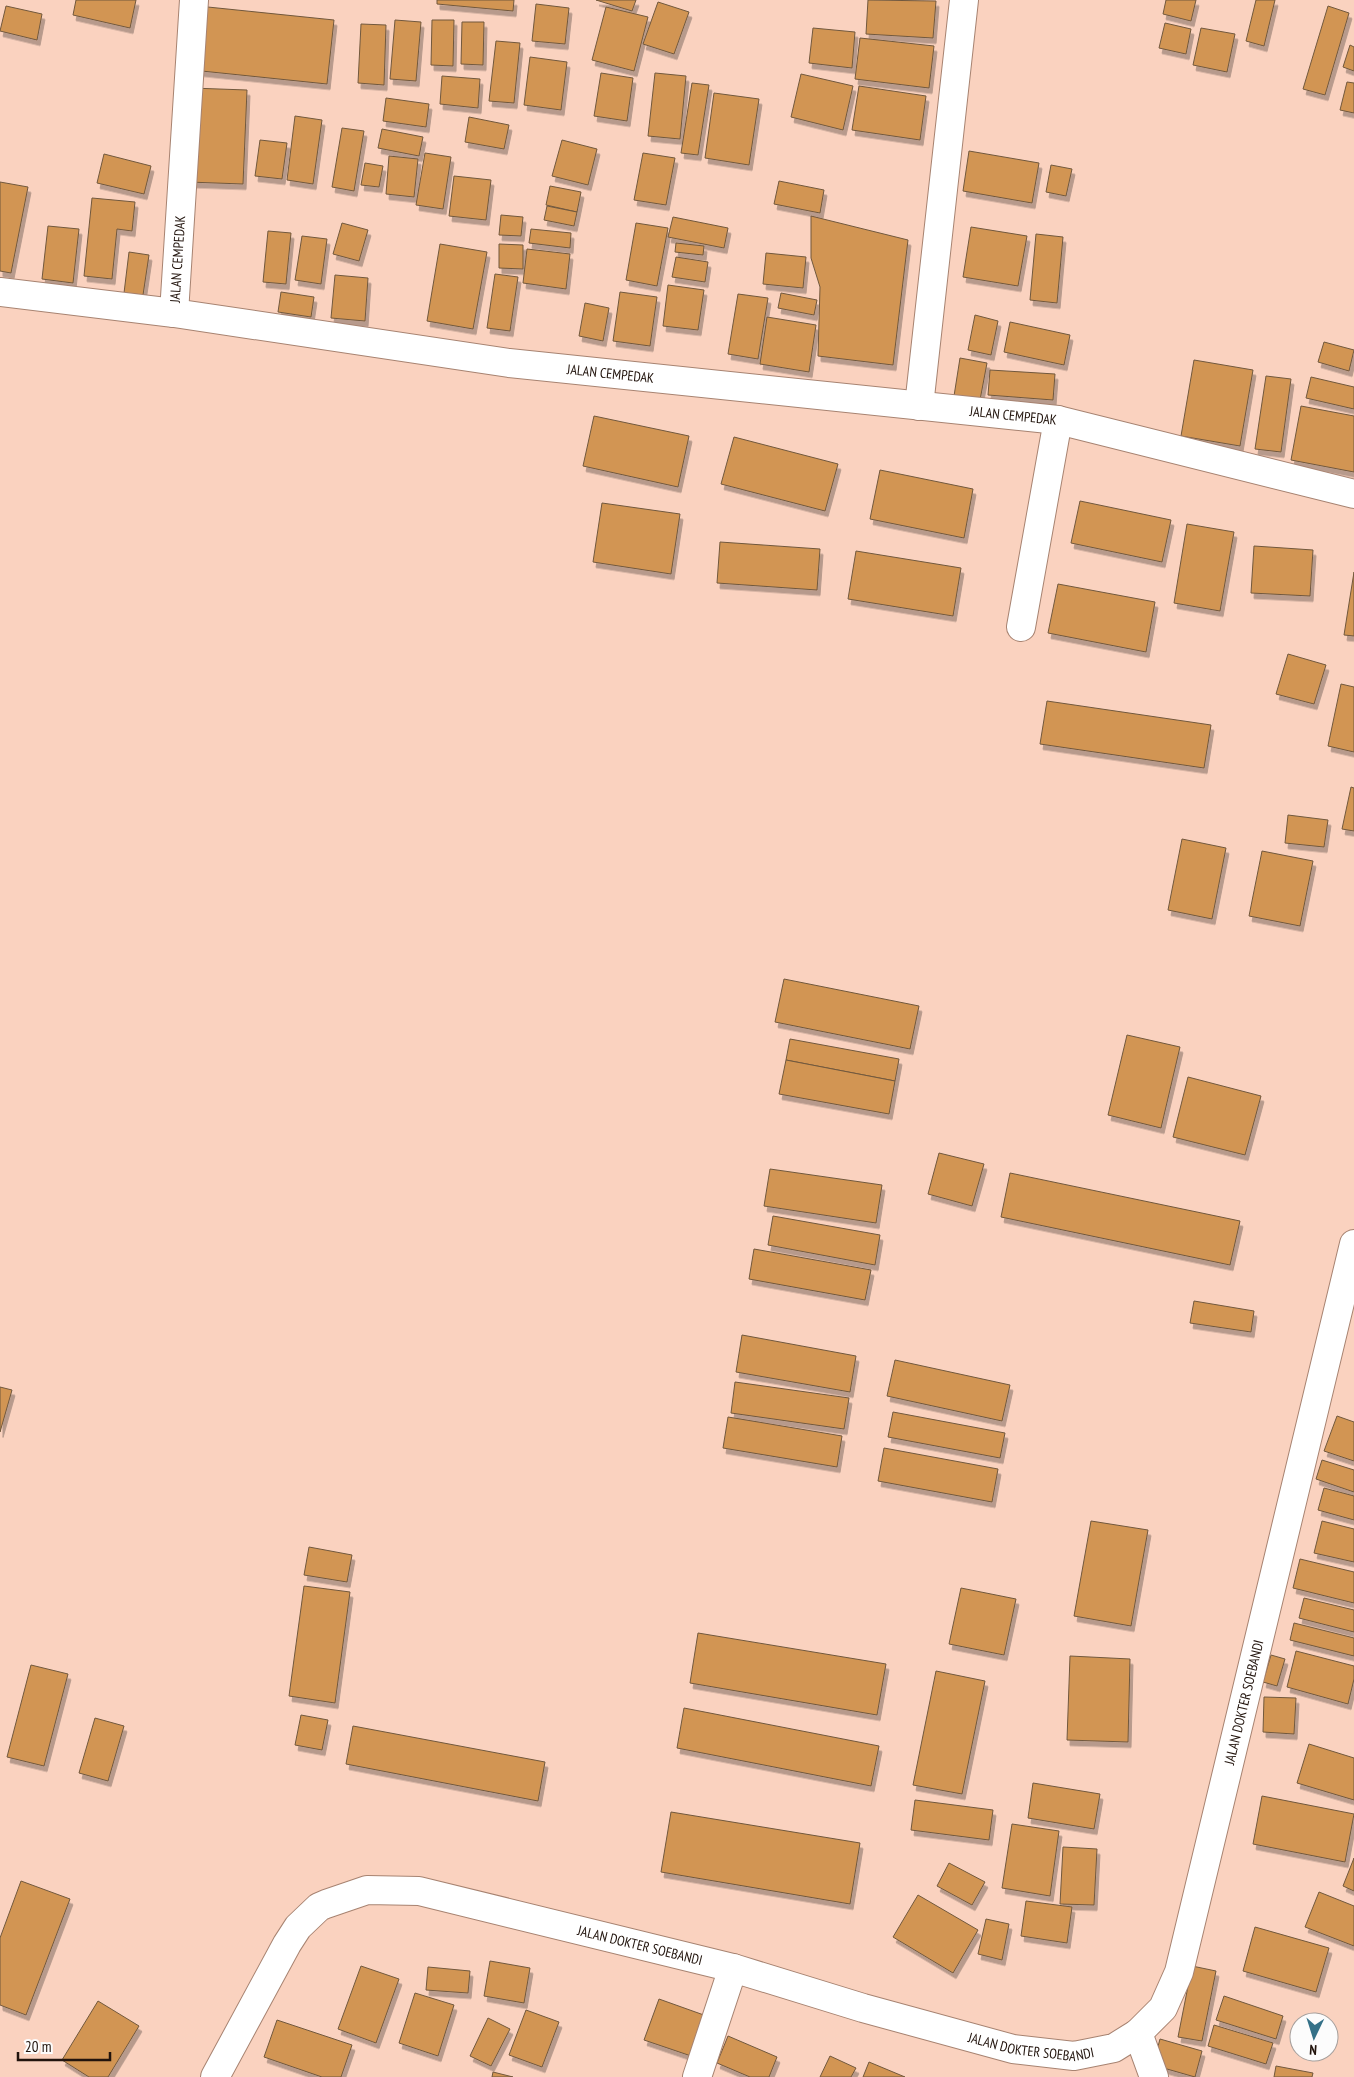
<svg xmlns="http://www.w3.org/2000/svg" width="1354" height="2077" font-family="'PT Sans Narrow',sans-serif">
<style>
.building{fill:#d29553;stroke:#71583d;filter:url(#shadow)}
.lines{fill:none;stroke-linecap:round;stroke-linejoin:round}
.minor-casing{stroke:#a78371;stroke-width:30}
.major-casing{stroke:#a78371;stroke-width:30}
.minor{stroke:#fff;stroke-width:28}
.major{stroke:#fff;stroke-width:28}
.labels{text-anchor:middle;stroke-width:5;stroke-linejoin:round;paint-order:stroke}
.street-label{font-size:14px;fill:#22140d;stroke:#fcfcfc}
</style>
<defs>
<filter id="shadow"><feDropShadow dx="3" dy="5.5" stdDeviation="0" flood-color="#0004"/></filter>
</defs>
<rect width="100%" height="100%" fill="#fad2bf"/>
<g class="building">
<polygon points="76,0 136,0 130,28 73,15"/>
<polygon points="437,0 514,0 513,11 437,4"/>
<polygon points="596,0 636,0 632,11"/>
<polygon points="868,0 936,1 933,38 866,34"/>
<polygon points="1166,0 1196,0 1191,21 1163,14"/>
<polygon points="1256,0 1275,0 1264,46 1246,41"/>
<polygon points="658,2 689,12 674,54 643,44"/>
<polygon points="536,4 569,8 565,44 532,41"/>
<polygon points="6,6 42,14 37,40 0,31"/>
<polygon points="198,6 334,20 327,84 192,70"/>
<polygon points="1328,6 1349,13 1325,95 1303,89"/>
<polygon points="606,7 648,17 634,71 592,60"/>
<polygon points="395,20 421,22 416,81 390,79"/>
<polygon points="432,20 454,20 453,66 431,65"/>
<polygon points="462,22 484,22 483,65 461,64"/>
<polygon points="1165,23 1191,29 1186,54 1159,48"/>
<polygon points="361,24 386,25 384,85 358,83"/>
<polygon points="813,28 855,32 852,68 809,63"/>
<polygon points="1201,28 1235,34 1227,72 1193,65"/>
<polygon points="860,38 934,46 929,88 855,79"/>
<polygon points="496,41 520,43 514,103 489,101"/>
<polygon points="1350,45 1354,47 1354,71 1343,67"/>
<polygon points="530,57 567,62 561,110 524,105"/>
<polygon points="601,73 633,78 627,121 594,116"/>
<polygon points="655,73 686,76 680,139 648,136"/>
<polygon points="801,74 853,86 843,130 791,117"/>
<polygon points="442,76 480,79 478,108 440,104"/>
<polygon points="1347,82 1354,83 1354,113 1340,110"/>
<polygon points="692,83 709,85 698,155 681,153"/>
<polygon points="859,86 926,96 920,140 852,130"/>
<polygon points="191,88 247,90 243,184 188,182"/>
<polygon points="714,93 759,99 749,165 705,158"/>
<polygon points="386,98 429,104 426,127 383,121"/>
<polygon points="295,116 322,120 313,184 287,180"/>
<polygon points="469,117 509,125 504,149 465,142"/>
<polygon points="342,128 364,131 354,191 332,187"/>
<polygon points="382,129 423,137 419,156 378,148"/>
<polygon points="260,140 287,143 282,179 255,176"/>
<polygon points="562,140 597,149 588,185 552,176"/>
<polygon points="969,151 1039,163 1032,203 963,191"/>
<polygon points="425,153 451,157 443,209 416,205"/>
<polygon points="643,153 675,158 666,205 634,200"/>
<polygon points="104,154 151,166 144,194 97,183"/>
<polygon points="389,156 418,159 414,197 386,194"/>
<polygon points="365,163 383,166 379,187 361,185"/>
<polygon points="1051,165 1072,169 1066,196 1046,192"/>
<polygon points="454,176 491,180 486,220 449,216"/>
<polygon points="779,181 824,190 820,213 774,204"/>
<polygon points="0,182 28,187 11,273 0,271"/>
<polygon points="550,186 581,192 577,212 546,205"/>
<polygon points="92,198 135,202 132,231 117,229 112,279 84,276"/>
<polygon points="547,206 577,212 574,226 544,220"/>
<polygon points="501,215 523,217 521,236 499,235"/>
<polygon points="811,216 908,240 893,365 818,356 820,287 811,258"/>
<polygon points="673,217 728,228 724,248 668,237"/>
<polygon points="342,223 368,230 359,261 333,254"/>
<polygon points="636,223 668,228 657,286 626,280"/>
<polygon points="48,226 79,229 73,283 42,279"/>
<polygon points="971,227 1027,236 1018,286 963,277"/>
<polygon points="531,229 571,233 570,248 529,243"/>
<polygon points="268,231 291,233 286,284 263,282"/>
<polygon points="1036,234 1063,237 1057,303 1030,300"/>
<polygon points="302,236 327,239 321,284 295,280"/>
<polygon points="676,243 704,246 703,255 675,252"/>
<polygon points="440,244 487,252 473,329 427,321"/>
<polygon points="499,244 523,245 523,269 499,268"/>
<polygon points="527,249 570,254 566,289 523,283"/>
<polygon points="129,252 149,255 143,295 124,293"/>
<polygon points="766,253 806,257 803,288 763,284"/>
<polygon points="676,257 708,262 705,282 672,277"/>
<polygon points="495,274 518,277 510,331 487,328"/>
<polygon points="335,275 368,278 365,321 331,318"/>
<polygon points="668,285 704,290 698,330 663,326"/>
<polygon points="281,292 314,297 311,317 278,312"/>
<polygon points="620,292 657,297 650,346 613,341"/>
<polygon points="781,293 817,300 814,315 778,308"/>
<polygon points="738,294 768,298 758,359 728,354"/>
<polygon points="585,303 609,308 603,341 579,336"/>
<polygon points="975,315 998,321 991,355 968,350"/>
<polygon points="767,317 816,325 809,372 760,364"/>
<polygon points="1010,322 1070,335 1064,365 1004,352"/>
<polygon points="1324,342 1354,350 1349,371 1318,362"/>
<polygon points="960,358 987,363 980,400 954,396"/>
<polygon points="1194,360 1253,370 1240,446 1181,436"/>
<polygon points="990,370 1055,374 1053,400 988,395"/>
<polygon points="1266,376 1291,379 1281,452 1255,449"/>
<polygon points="1311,377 1354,387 1354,409 1306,398"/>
<polygon points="1301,406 1354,416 1354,472 1291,460"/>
<polygon points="594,416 689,436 678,487 583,466"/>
<polygon points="734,437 838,464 825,511 721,484"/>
<polygon points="880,470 973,489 964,538 870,519"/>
<polygon points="1080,501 1171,520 1162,562 1071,543"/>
<polygon points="602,503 680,514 671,574 593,562"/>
<polygon points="1187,524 1234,532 1220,611 1174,603"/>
<polygon points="720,542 820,549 817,590 717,583"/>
<polygon points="1254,546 1313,550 1310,596 1251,593"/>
<polygon points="856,551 961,568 953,616 848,599"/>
<polygon points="1354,572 1354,636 1344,635"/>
<polygon points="1058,584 1155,602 1146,652 1048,633"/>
<polygon points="1288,654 1326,665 1314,704 1276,694"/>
<polygon points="1341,684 1354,687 1354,752 1328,746"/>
<polygon points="1047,701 1211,725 1204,768 1040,744"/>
<polygon points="1351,787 1354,788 1354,831 1342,829"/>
<polygon points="1288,815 1328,820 1324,847 1285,843"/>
<polygon points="1182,839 1226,848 1212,919 1168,910"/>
<polygon points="1262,851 1313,861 1300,926 1249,916"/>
<polygon points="784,979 919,1006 910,1049 775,1022"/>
<polygon points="1127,1035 1180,1047 1161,1128 1108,1115"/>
<polygon points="790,1039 899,1059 895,1081 786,1060"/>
<polygon points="786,1060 895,1081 889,1114 779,1094"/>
<polygon points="1188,1077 1261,1096 1245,1155 1173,1137"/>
<polygon points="939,1153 984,1164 972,1206 928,1194"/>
<polygon points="770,1169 882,1185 876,1223 764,1206"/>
<polygon points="1010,1173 1240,1221 1230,1265 1001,1217"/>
<polygon points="773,1216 880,1235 875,1265 768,1245"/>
<polygon points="754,1249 871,1270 865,1300 749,1279"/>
<polygon points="1194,1301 1254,1311 1251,1332 1190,1323"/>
<polygon points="742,1335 856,1356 850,1392 736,1372"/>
<polygon points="895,1360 1010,1385 1002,1421 887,1396"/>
<polygon points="735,1382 849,1398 844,1429 731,1413"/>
<polygon points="0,1387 12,1390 0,1432"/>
<polygon points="893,1412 1005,1433 1000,1458 888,1437"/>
<polygon points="1337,1416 1354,1422 1354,1461 1324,1451"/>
<polygon points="728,1417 842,1436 837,1467 723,1448"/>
<polygon points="884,1448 998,1469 992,1502 878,1481"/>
<polygon points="1322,1460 1354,1470 1354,1492 1316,1479"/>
<polygon points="1324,1488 1354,1496 1354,1520 1318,1510"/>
<polygon points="1091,1521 1148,1530 1131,1626 1074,1616"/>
<polygon points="1322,1521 1354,1529 1354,1562 1314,1553"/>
<polygon points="309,1547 352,1555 347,1582 304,1575"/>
<polygon points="1300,1559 1354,1572 1354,1603 1293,1588"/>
<polygon points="304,1586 350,1592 335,1703 289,1696"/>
<polygon points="961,1588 1016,1599 1004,1655 949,1644"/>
<polygon points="1304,1598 1354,1610 1354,1632 1299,1618"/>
<polygon points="1294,1623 1354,1638 1354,1656 1290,1640"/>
<polygon points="698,1633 886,1664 877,1715 690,1683"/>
<polygon points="1296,1651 1354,1666 1354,1679 1348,1704 1287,1687"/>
<polygon points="1271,1655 1285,1659 1277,1686 1263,1682"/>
<polygon points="1070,1656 1130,1659 1128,1742 1067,1740"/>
<polygon points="31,1665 68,1674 44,1766 7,1757"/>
<polygon points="936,1671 985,1681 962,1794 913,1785"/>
<polygon points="1264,1697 1296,1698 1294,1734 1263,1732"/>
<polygon points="684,1708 879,1746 871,1786 677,1748"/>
<polygon points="301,1715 328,1720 322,1750 295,1745"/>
<polygon points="95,1718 124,1726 108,1781 79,1773"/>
<polygon points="353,1726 545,1762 538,1801 346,1764"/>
<polygon points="1309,1744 1354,1758 1354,1800 1297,1783"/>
<polygon points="1033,1783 1100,1794 1094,1829 1028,1818"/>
<polygon points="1262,1796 1354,1814 1345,1862 1253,1844"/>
<polygon points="915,1800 993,1810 989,1840 911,1830"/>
<polygon points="671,1812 860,1843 850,1904 661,1872"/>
<polygon points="1012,1824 1059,1831 1050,1896 1002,1888"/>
<polygon points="1063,1847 1097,1849 1094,1905 1060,1904"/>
<polygon points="1354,1858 1354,1891 1343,1886"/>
<polygon points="949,1863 985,1882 972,1905 937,1886"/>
<polygon points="21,1881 70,1899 26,2015 0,2005 0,1938"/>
<polygon points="1319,1892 1354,1906 1354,1946 1305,1927"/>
<polygon points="918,1895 978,1930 953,1973 893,1937"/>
<polygon points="1026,1901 1072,1907 1067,1943 1021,1936"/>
<polygon points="986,1919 1009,1924 1002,1960 978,1954"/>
<polygon points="1255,1927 1329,1948 1316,1992 1243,1971"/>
<polygon points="490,1961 530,1968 524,2003 484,1996"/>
<polygon points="361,1966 399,1979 376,2043 338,2029"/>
<polygon points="1192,1966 1216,1971 1202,2041 1178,2037"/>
<polygon points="428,1967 470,1971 468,1993 426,1990"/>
<polygon points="415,1993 454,2005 438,2056 399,2043"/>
<polygon points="1224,1996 1283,2016 1276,2039 1216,2020"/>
<polygon points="659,1999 715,2019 700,2059 644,2040"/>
<polygon points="98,2001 139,2026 108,2077 89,2077 62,2060"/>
<polygon points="526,2010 559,2022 542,2067 509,2055"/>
<polygon points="488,2018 510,2029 491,2066 470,2056"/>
<polygon points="277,2020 352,2045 341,2077 322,2077 264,2057"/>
<polygon points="1214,2025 1273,2043 1266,2064 1208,2046"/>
<polygon points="728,2036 777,2057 769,2077 750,2077 717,2063"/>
<polygon points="1160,2039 1202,2051 1195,2077 1153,2065"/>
<polygon points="830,2056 856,2068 851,2077 820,2077"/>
<polygon points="869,2062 905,2077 863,2077"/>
<polygon points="1276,2066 1313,2073 1312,2077 1274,2077"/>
<polygon points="493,2072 513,2077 492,2077"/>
</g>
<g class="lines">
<g class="minor-casing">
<g id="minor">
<path id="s1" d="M0 292 174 313 509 363 1058 420 1354 494"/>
<path id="s2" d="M174 313 194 0"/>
<polyline points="919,406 964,0"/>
<polyline points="1021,627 1058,420"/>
<polyline points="1138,2033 1154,2077"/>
<polyline points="697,2077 733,1968"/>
</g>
</g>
<g class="major-casing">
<g id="major">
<path id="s3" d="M215 2077 287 1944 298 1927 319 1907 326 1904 367 1890 419 1891 733 1968 863 2008 1013 2049 1074 2056 1114 2048 1138 2033 1163 2008 1179 1972 1354 1244"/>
</g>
</g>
<use href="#minor" class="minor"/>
<use href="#major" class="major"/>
</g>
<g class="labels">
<g class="street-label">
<text dy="5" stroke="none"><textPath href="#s2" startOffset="54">JALAN CEMPEDAK</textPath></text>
<text dy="5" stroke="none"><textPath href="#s1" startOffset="616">JALAN CEMPEDAK</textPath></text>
<text dy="5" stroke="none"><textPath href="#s1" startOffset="1021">JALAN CEMPEDAK</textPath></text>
<text dy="5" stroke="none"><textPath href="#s3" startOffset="1401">JALAN DOKTER SOEBANDI</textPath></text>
<text dy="5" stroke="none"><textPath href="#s3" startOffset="531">JALAN DOKTER SOEBANDI</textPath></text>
<text dy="5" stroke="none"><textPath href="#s3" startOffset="936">JALAN DOKTER SOEBANDI</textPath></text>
</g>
</g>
<g transform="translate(1314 2037) rotate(184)"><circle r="24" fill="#fcfcfc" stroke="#a59f9c"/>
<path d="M0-4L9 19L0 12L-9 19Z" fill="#357188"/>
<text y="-8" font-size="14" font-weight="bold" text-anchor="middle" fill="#22140d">N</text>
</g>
<path d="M18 2052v8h92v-8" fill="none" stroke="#22140d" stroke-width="2.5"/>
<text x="25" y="2052" font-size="15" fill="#22140d" stroke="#fcfcfc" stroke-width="4" paint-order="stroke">20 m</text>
</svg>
